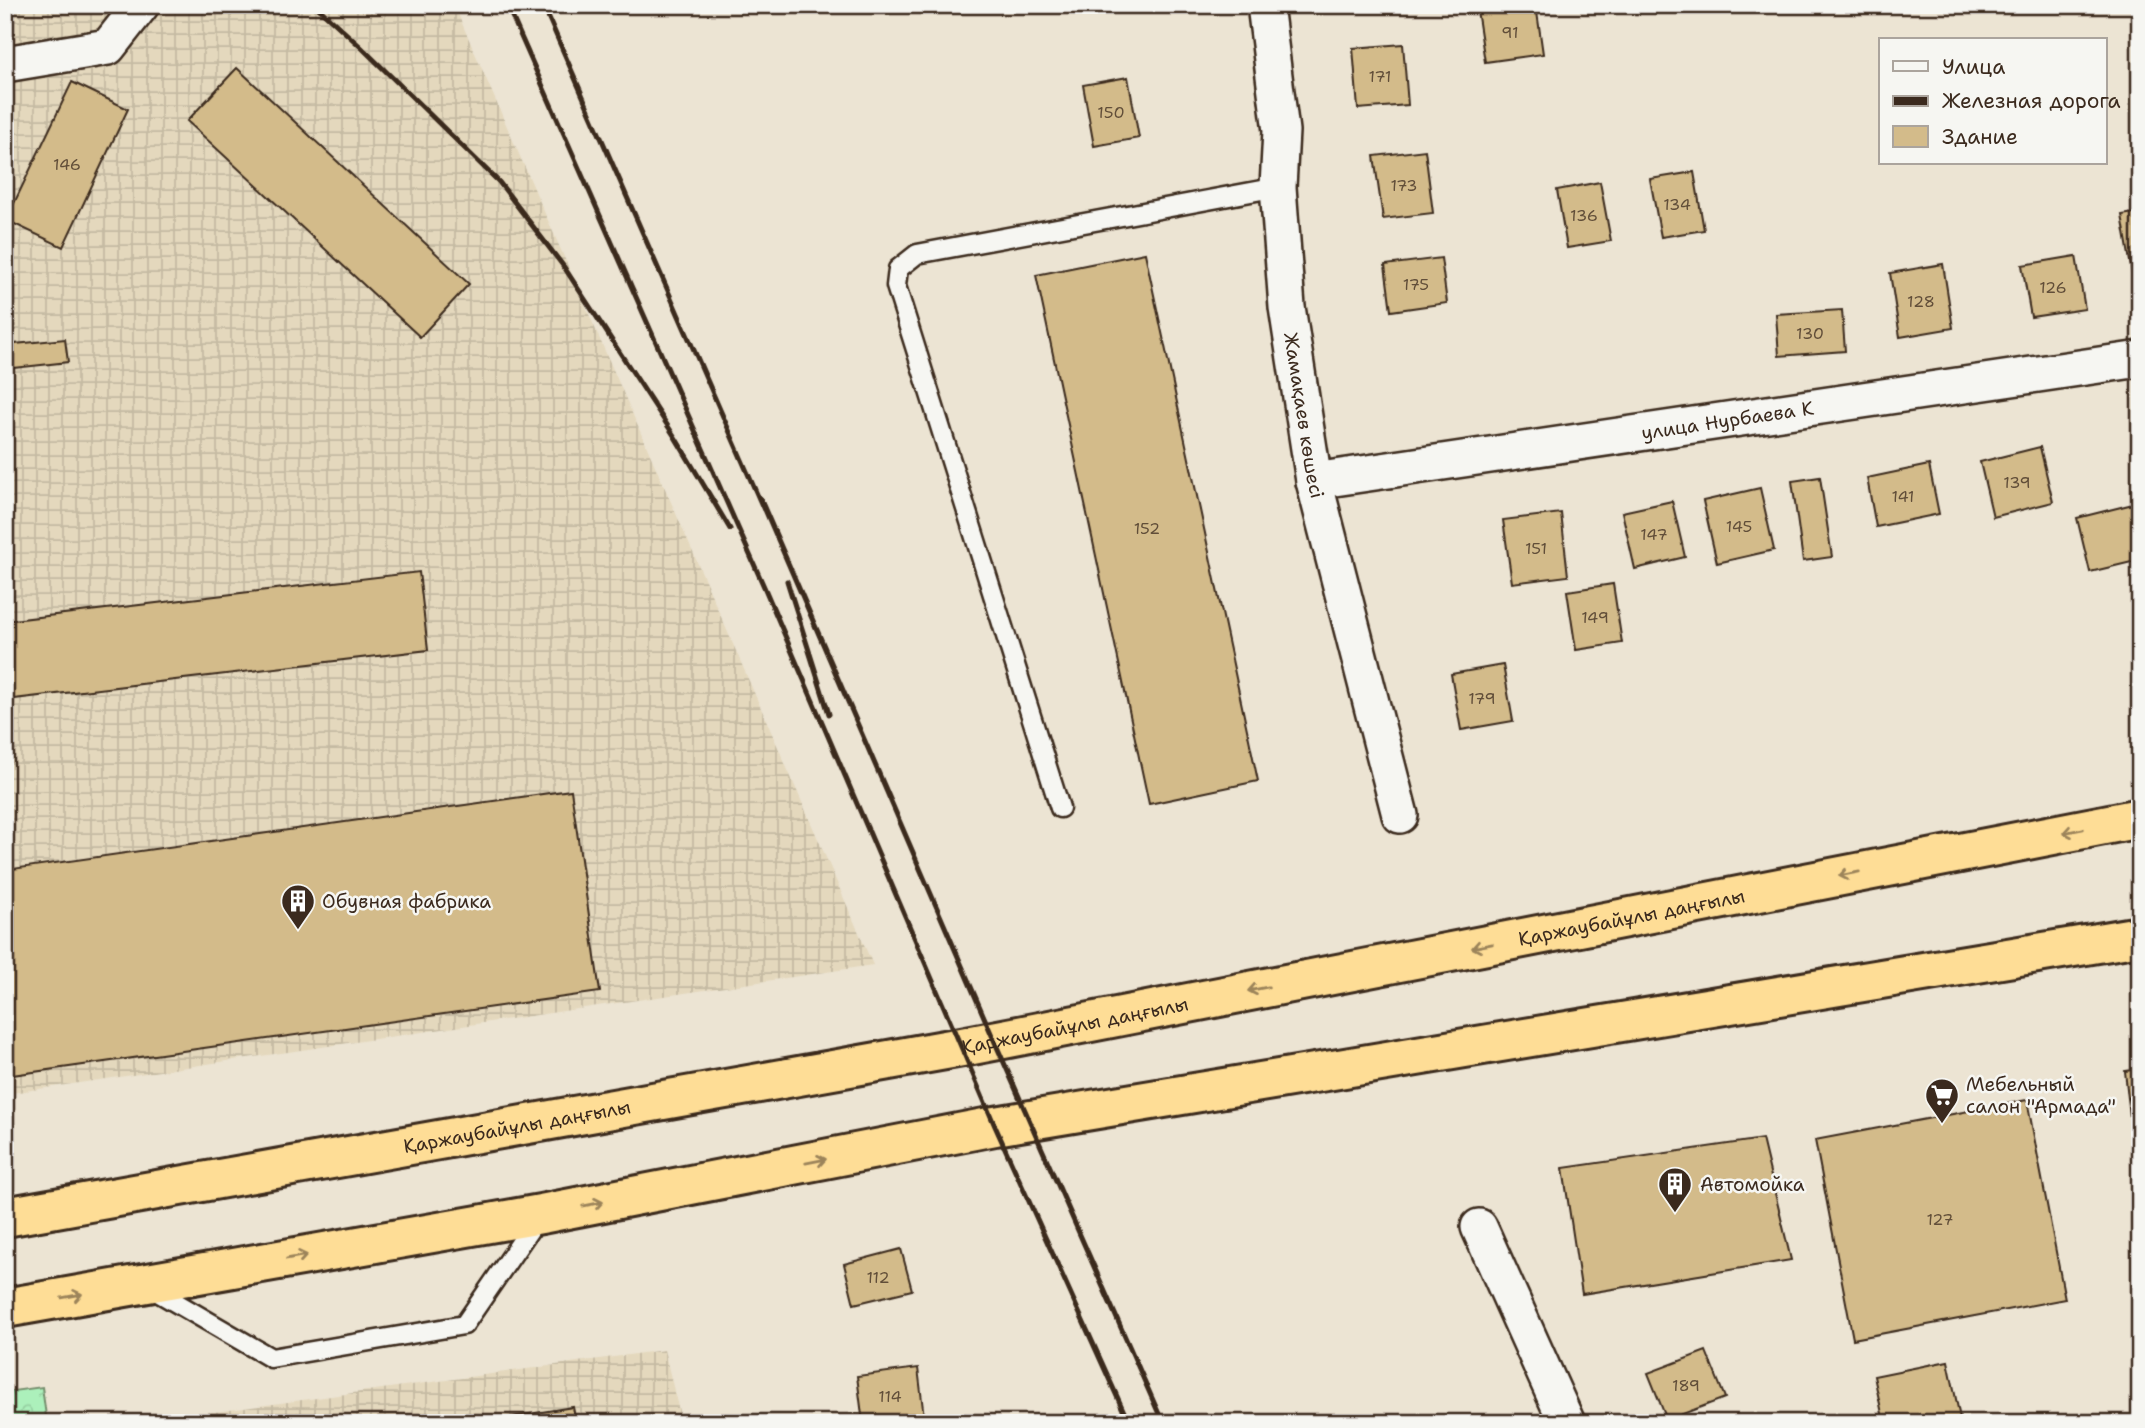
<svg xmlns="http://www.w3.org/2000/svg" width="2145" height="1428" font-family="'Shantell Sans',sans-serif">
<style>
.industrial{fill:url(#industrial-grid)}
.forest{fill:url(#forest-crowns);stroke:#748d6c;stroke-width:2}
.building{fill:#d3bb8a;stroke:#3b2a1e;stroke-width:2}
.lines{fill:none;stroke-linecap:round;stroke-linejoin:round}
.service-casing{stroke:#3b2a1e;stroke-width:23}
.minor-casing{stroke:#3b2a1e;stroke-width:40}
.trunk-casing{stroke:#3b2a1e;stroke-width:44}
.service{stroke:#f6f6f2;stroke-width:18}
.minor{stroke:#f6f6f2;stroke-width:35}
.trunk{stroke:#fedd96;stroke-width:38}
.rail{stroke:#3b2a1e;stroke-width:5}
.oneway{stroke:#9c845a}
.labels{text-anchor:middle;stroke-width:5;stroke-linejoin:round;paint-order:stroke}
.number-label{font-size:16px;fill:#614e39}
.street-label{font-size:19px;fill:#3b2a1e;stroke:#f6f6f2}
.poi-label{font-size:19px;fill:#3b2a1e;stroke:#f6f6f2;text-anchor:start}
</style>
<defs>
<pattern id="industrial-grid" width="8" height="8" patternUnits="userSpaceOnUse" patternTransform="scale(1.75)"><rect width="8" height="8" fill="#e4d8bd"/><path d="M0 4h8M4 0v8" fill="none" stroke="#c4baa2"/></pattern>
<pattern id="forest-crowns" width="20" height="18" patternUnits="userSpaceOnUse" patternTransform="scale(1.75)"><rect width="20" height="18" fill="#acf0bb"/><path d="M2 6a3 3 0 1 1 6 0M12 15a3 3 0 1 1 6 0" fill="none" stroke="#95cea0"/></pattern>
</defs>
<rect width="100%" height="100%" fill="#ece4d3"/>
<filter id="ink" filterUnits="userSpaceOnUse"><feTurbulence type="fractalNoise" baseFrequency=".0143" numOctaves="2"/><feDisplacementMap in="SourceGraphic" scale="14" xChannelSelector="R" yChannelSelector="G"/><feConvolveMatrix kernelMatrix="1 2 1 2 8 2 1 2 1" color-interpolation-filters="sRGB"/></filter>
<g filter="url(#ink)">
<g class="industrial">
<polygon points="5,5 454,5 873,965 5,1094"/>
<polygon points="664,1350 682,1423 135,1423"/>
</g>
<polygon class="forest" points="42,1387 47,1423 5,1423 5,1392"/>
<g class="building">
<polygon points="1508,5 1536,5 1543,54 1485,62 1477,10"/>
<polygon points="1403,44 1408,105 1358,109 1353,48"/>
<polygon points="237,68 469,284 420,337 187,121"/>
<polygon points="1128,77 1139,138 1094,146 1083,85"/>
<polygon points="72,82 128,109 63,247 6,220"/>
<polygon points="1425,150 1433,213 1383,219 1374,156"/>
<polygon points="1694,172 1704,230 1661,237 1650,179"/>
<polygon points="1600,182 1611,241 1567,248 1557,190"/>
<polygon points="2140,212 2140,284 2134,285 2122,215"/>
<polygon points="1145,253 1258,781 1149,804 1036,275"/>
<polygon points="2076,256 2085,309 2031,317 2022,265"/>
<polygon points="1441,258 1447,303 1391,311 1385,265"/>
<polygon points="1943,264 1953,328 1900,337 1890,273"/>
<polygon points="1842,310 1845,351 1779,356 1776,314"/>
<polygon points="65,339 68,362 5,369 5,345"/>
<polygon points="2040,447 2053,502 1993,517 1980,462"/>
<polygon points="1929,465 1939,514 1876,527 1867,478"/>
<polygon points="1820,477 1832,557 1803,561 1792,481"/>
<polygon points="1760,488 1774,550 1717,563 1703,501"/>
<polygon points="1672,501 1685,557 1635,569 1622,512"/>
<polygon points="2137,503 2140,513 2140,560 2090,572 2077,518"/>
<polygon points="1561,513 1568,576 1512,583 1503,520"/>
<polygon points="419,572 428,650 5,700 5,621"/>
<polygon points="1613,584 1622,643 1576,650 1567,591"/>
<polygon points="1503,665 1513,721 1461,730 1451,674"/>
<polygon points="571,790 600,992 5,1076 5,870"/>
<polygon points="2140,1069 2140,1125 2131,1126 2125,1071"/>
<polygon points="2027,1100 2065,1299 1853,1339 1815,1140"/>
<polygon points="1762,1139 1791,1260 1582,1294 1563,1168"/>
<polygon points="901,1249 912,1290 854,1304 844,1264"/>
<polygon points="1706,1351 1725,1398 1667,1420 1648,1373"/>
<polygon points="1948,1361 1961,1423 1884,1423 1874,1376"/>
<polygon points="918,1368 924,1417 863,1423 857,1376"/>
<polygon points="573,1407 576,1423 474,1423"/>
<polygon points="297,1414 299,1423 239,1423"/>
</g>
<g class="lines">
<g class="service-casing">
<g id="service">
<polyline points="1060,808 896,286 898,269 917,254 1278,187"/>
<polyline points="149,1287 271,1358 464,1325 539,1216"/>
</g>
</g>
<g class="minor-casing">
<g id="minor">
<path id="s1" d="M1265 5 1281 131 1278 187 1287 307 1314 481 1400 815"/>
<polyline points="5,64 108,47 141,5"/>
<path id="s2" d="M1314 481 2140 359"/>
<polyline points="1479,1227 1567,1423"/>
</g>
</g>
<g class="trunk-casing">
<g id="trunk">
<path id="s3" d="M5 1217 962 1047 2140 818"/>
<polyline points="5,1308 541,1214 995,1126 2140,936"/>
</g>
</g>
<use href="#service" class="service"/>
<use href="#minor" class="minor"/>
<use href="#trunk" class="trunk"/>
<g class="rail">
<polyline points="315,5 361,47 499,182 564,267 675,437 730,529"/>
<polyline points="507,5 765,589 995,1126 1129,1423"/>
<polyline points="543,5 763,508"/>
<polyline points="760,498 994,1040 1163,1423"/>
<polyline points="787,581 829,714"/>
</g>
</g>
<defs><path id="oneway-shaft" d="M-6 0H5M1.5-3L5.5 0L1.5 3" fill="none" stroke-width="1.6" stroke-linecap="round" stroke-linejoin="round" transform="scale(1.75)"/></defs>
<g class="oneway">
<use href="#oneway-shaft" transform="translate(2073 831) rotate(169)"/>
<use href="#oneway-shaft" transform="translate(1849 874) rotate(169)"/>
<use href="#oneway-shaft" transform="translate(1482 946) rotate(169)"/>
<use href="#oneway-shaft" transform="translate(1258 989) rotate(169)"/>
<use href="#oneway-shaft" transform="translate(816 1161) rotate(-11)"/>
<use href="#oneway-shaft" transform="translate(593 1204) rotate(-11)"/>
<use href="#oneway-shaft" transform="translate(297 1257) rotate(-10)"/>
<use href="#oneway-shaft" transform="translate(72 1296) rotate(-10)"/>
</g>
</g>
<defs>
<g id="building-pin" transform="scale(1.75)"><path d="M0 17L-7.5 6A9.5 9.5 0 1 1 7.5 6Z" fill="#3b2a1e" stroke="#f6f6f2"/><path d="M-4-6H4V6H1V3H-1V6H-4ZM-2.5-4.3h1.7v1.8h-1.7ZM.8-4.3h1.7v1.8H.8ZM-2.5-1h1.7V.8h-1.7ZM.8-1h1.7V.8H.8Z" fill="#fff"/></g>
<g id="supermarket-pin" transform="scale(1.75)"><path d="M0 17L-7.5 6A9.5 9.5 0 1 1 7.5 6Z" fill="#3b2a1e" stroke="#f6f6f2"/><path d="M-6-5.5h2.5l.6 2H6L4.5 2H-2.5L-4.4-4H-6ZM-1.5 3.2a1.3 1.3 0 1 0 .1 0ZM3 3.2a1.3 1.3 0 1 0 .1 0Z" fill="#fff"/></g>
</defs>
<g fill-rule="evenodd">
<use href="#building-pin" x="298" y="901"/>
<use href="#supermarket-pin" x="1942" y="1095"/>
<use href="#building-pin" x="1675" y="1184"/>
</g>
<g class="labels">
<g class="number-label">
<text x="1510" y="38">91</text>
<text x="1380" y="82">171</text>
<text x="1111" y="118">150</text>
<text x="67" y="170">146</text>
<text x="1404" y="191">173</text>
<text x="1677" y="210">134</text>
<text x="1584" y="221">136</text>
<text x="1416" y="290">175</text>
<text x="2053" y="293">126</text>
<text x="1921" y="307">128</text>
<text x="1810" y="339">130</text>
<text x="2017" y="488">139</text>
<text x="1903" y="502">141</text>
<text x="1739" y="532">145</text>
<text x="1147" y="534">152</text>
<text x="1654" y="540">147</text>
<text x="1536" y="554">151</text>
<text x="1595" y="623">149</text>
<text x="1482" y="704">179</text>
<text x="1940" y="1225">127</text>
<text x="878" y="1283">112</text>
<text x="1686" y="1391">189</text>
<text x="890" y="1402">114</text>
</g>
<g class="street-label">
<text dy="7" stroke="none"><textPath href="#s1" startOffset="413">Жамақаев көшесі</textPath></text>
<text dy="7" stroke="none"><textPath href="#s2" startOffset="418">улица Нурбаева К</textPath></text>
<text dy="7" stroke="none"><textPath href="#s3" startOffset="1654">Қаржаубайұлы даңғылы</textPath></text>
<text dy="7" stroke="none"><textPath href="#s3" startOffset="1087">Қаржаубайұлы даңғылы</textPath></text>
<text dy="7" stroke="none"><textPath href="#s3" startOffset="520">Қаржаубайұлы даңғылы</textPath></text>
</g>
<g class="poi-label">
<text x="322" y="908">Обувная фабрика</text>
<text x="1966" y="1091">Мебельный<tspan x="1966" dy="22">салон "Армада"</tspan></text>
<text x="1700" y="1191">Автомойка</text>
</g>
</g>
<rect width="2145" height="1428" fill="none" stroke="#f6f6f2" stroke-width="28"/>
<rect x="14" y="14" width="2117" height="1400" fill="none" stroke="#3b2a1e" stroke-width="2.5" filter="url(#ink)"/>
<rect x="1879" y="38" width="228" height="126" fill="#f6f6f2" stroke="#aba49d" stroke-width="2"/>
<rect x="1893" y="61" width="35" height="10" fill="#f6f6f2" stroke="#aba49d" stroke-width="2"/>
<text x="1942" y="74" font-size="21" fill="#3b2a1e">Улица</text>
<rect x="1893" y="96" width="35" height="10" fill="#3b2a1e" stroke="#aba49d" stroke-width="2"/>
<text x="1942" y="108" font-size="21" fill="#3b2a1e">Железная дорога</text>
<rect x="1893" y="126" width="35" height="21" fill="#d3bb8a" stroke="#aba49d" stroke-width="2"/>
<text x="1942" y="144" font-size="21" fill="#3b2a1e">Здание</text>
</svg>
